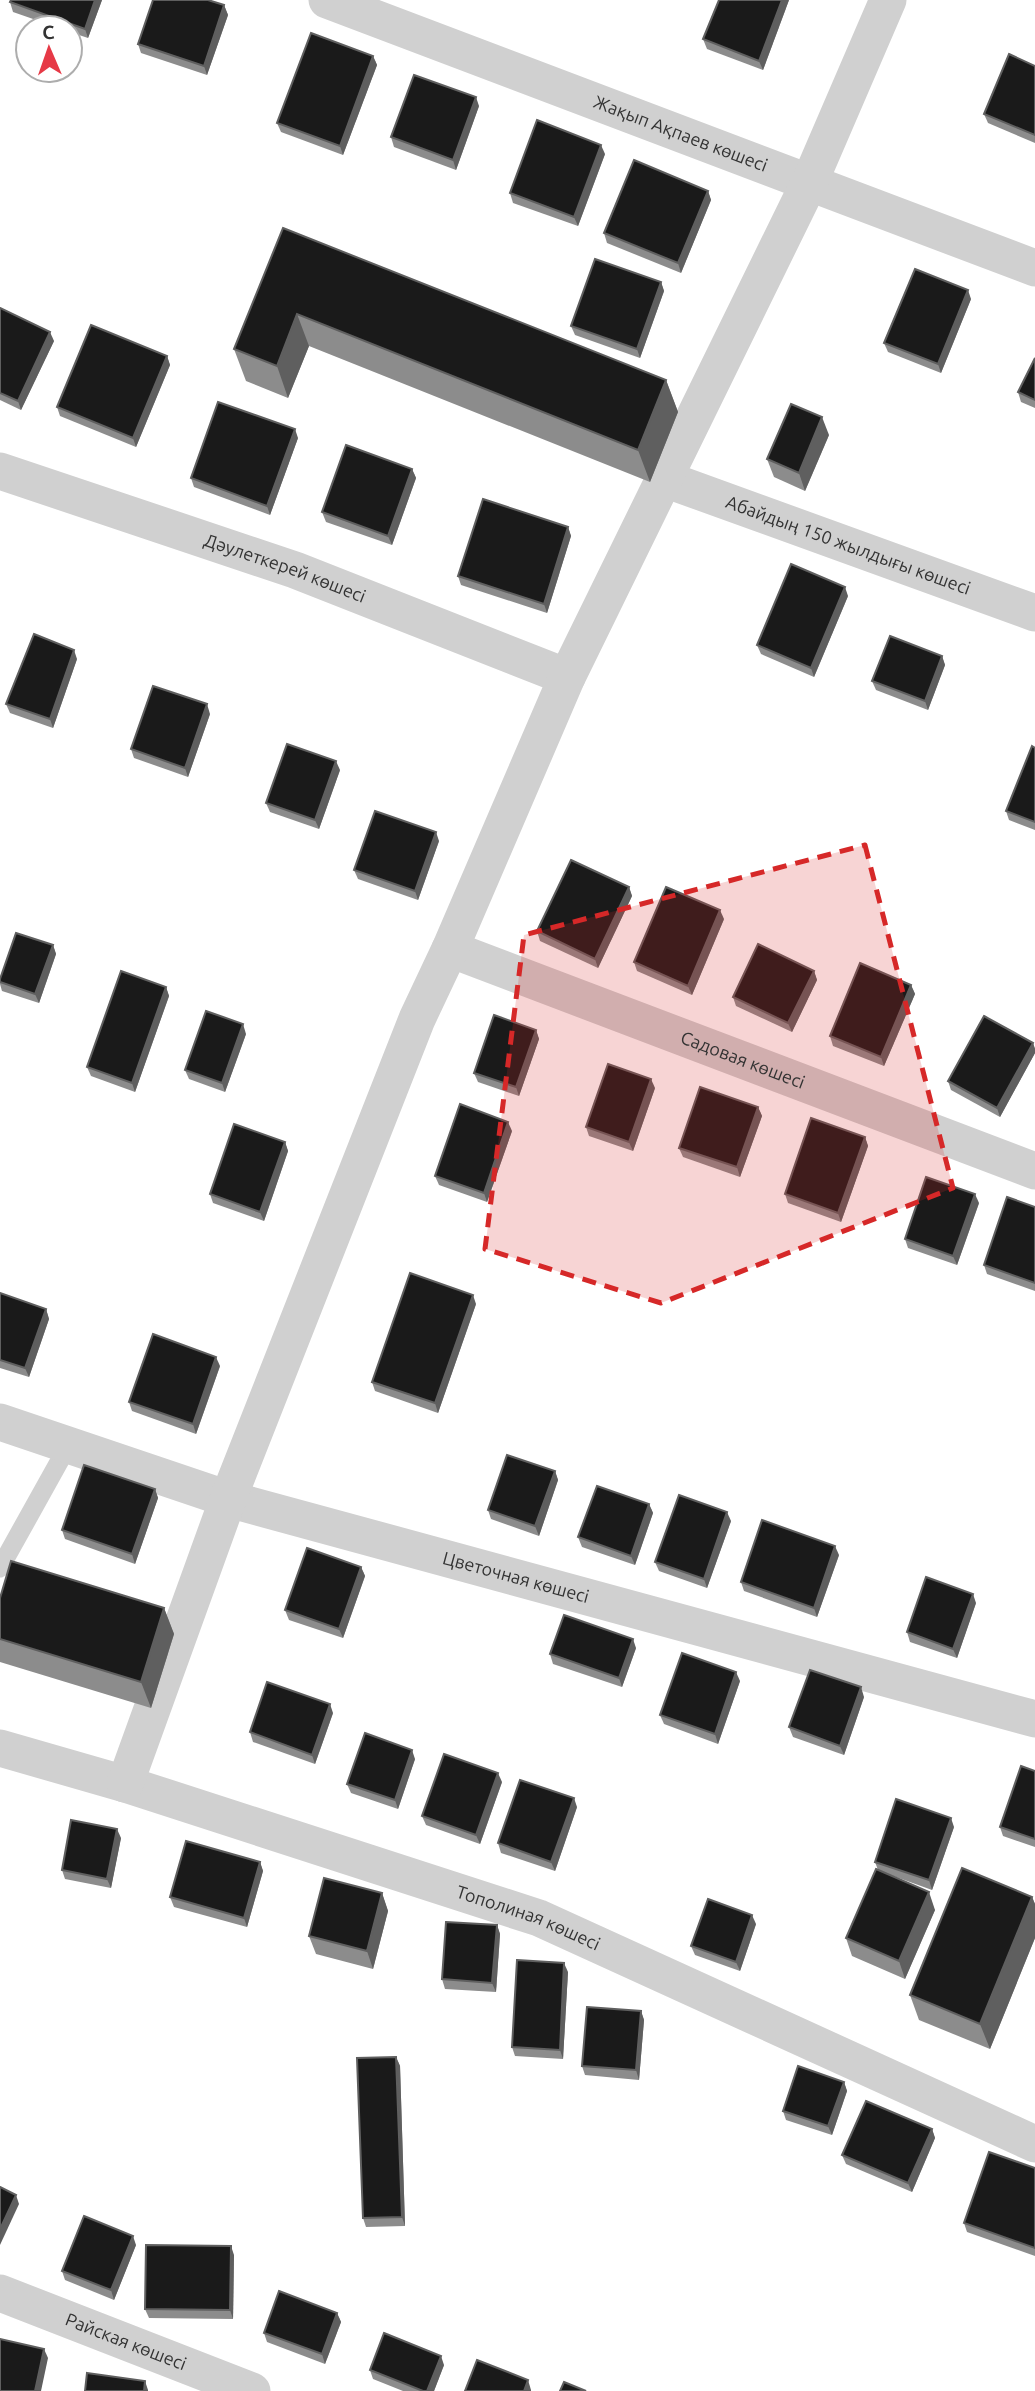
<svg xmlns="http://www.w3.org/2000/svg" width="1035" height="2391" font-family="Ubuntu,sans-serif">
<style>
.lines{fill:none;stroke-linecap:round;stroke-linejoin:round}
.service{stroke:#d0d0d0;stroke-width:19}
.minor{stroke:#d0d0d0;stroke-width:37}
.wall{fill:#8c8c8c}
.shaded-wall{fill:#5f5f5f}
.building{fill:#1a1a1a;stroke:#5f5f5f;stroke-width:2}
.marked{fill:#d62828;fill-opacity:0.2;stroke:#d62828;stroke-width:5;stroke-dasharray:14 9;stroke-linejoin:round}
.labels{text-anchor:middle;stroke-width:7;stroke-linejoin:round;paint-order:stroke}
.street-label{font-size:18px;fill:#333;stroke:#fff}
</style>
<rect width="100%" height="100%" fill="#fff"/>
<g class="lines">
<polyline class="service" points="0,1568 69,1444"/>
<g class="minor">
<path id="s1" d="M327 0 1035 268"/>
<path id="s2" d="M0 471 295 570 567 677"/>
<path id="s3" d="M662 478 1035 613"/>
<path id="s4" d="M450 949 1035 1171"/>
<path id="s5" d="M0 1422 228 1499 1035 1719"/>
<path id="s6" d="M0 1748 125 1784 539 1918 1035 2144"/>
<polyline points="125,1784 228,1499 417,1019 450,949 567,677 810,181 888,0"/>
<path id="s7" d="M0 2293 252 2391"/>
</g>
</g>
<g class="wall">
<polygon points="102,0 88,38 70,32 70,28 59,28 13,12 10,2"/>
<polygon points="789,0 763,70 707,49 703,39"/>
<polygon points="224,5 228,15 207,75 141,53 138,44"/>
<polygon points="373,56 377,65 343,155 281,132 277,123"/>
<polygon points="1035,66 1035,143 988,123 984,114"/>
<polygon points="479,106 456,170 394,147 391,137"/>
<polygon points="605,154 578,226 513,203 510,193"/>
<polygon points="708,191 711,200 681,273 607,243 604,233"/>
<polygon points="283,228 666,380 678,412 650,482 309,346 288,398 246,381 234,349"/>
<polygon points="661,282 664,291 640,358 575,335 571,326"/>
<polygon points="971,299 941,373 888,352 884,343"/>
<polygon points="0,308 54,341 21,410 0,400"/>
<polygon points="167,356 170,365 136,447 60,416 57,407"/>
<polygon points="1035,358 1035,408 1021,402 1018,392"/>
<polygon points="829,435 805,491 774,477 767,459"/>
<polygon points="298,438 270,515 194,487 191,478"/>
<polygon points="412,469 416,478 392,545 326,522 322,512"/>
<polygon points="568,527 571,536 547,613 461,585 458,576"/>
<polygon points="848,596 814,677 761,654 757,645"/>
<polygon points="942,656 945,665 928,710 876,690 872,681"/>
<polygon points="77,659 53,728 10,713 6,704"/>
<polygon points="210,714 188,777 134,758 131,749"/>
<polygon points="1035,748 1035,830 1009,820 1006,811"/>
<polygon points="340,770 319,829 270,812 266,803"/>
<polygon points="439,841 418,900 358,879 354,870"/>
<polygon points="629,887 632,896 598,968 540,941 537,931"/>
<polygon points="724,919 692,995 637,971 634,962"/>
<polygon points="53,945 56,954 39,1003 2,991 0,984 0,979"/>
<polygon points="814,971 817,980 792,1032 736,1006 733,997"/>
<polygon points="911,985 915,994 884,1066 833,1046 830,1036"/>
<polygon points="166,987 169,996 135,1092 91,1076 87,1067"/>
<polygon points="536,1030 539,1039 519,1096 478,1082 474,1073"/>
<polygon points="246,1034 225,1092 189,1079 185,1070"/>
<polygon points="1033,1043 1035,1049 1035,1053 1000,1117 951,1090 948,1081"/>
<polygon points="655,1088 633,1151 589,1136 586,1127"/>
<polygon points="758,1107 762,1116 740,1177 683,1157 679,1148"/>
<polygon points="512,1131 487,1202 439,1185 435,1176"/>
<polygon points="865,1137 868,1146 841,1222 788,1203 785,1194"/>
<polygon points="285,1142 288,1151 264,1221 213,1203 210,1194"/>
<polygon points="979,1203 957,1265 908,1248 905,1239"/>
<polygon points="1035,1207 1035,1291 987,1274 984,1265"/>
<polygon points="0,1293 46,1309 49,1319 29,1377 0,1368"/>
<polygon points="476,1304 438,1413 375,1391 372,1382"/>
<polygon points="220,1366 196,1434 132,1411 129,1402"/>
<polygon points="555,1471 558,1480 539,1536 491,1519 488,1510"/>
<polygon points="155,1489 158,1498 135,1564 65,1539 62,1530"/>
<polygon points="649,1504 653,1513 635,1565 582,1547 578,1537"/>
<polygon points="731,1521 707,1588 659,1571 655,1562"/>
<polygon points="839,1555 817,1617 744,1591 741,1582"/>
<polygon points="361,1567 365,1576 343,1638 289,1620 285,1610"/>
<polygon points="0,1598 164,1608 174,1634 151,1708 0,1662"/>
<polygon points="976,1603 957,1658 910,1642 907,1632"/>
<polygon points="636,1648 622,1687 553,1664 550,1654"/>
<polygon points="740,1681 718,1744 664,1724 660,1715"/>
<polygon points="864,1697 844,1755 793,1737 789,1727"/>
<polygon points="333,1713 315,1764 253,1742 250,1732"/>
<polygon points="415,1759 398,1809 351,1793 347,1784"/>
<polygon points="1035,1771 1035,1847 1003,1836 1000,1827"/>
<polygon points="502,1782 480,1844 426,1825 422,1816"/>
<polygon points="577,1807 555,1871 501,1853 498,1843"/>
<polygon points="954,1827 932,1890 885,1873 935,1910 905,1979 852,1956 846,1938 878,1870 875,1862"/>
<polygon points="121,1838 111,1888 65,1879 62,1870"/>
<polygon points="260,1862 263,1871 247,1927 174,1907 170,1897"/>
<polygon points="382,1893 388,1911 373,1969 316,1954 309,1936"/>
<polygon points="1032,1897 1035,1904 1035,1938 990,2049 919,2020 910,1995"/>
<polygon points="756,1924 740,1971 695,1955 691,1946"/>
<polygon points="497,1925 500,1934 496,1992 445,1989 442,1979"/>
<polygon points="568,1972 563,2059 515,2056 512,2047"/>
<polygon points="641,2011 644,2020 639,2080 585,2075 582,2066"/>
<polygon points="396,2057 400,2066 405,2226 366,2227 363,2218"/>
<polygon points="844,2082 847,2091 832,2135 786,2120 783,2111"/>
<polygon points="932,2129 935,2138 912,2192 846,2164 842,2155"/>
<polygon points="1035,2168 1035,2256 967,2232 964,2223"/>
<polygon points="136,2245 114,2300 65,2280 62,2271"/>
<polygon points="234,2255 233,2319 149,2318 145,2309"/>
<polygon points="337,2313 341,2322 325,2364 267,2342 264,2333"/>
<polygon points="444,2365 434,2391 403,2391 373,2379 370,2370"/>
</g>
<g class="shaded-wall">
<polygon points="95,0 102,0 88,38 85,29"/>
<polygon points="782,0 789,0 763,70 759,61"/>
<polygon points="224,5 228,15 207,75 204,66"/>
<polygon points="373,56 377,65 343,155 340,146"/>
<polygon points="476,97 479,106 456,170 453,160"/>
<polygon points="601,145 605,154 578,226 574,217"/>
<polygon points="708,191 711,200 681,273 678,263"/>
<polygon points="661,282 664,291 640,358 637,349"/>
<polygon points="968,290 971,299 941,373 938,364"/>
<polygon points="297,314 309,346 288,398 277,366"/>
<polygon points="50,332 54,341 21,410 18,401"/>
<polygon points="167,356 170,365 136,447 133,438"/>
<polygon points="666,380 678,412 650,482 638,450"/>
<polygon points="822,417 829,435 805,491 799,473"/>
<polygon points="295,429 298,438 270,515 267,506"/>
<polygon points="412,469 416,478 392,545 388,536"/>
<polygon points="568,527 571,536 547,613 544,604"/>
<polygon points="845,587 848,596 814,677 811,668"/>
<polygon points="74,650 77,659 53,728 50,719"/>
<polygon points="942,656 945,665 928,710 925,701"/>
<polygon points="207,704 210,714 188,777 185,768"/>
<polygon points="336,761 340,770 319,829 315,820"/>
<polygon points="436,832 439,841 418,900 415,891"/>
<polygon points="629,887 632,896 598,968 595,959"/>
<polygon points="720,910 724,919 692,995 688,986"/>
<polygon points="53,945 56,954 39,1003 35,994"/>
<polygon points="814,971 817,980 792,1032 788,1023"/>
<polygon points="911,985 915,994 884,1066 881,1057"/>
<polygon points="166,987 169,996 135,1092 132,1083"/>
<polygon points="243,1024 246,1034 225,1092 222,1083"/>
<polygon points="536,1030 539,1039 519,1096 516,1087"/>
<polygon points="1033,1043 1035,1049 1035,1053 1000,1117 997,1108"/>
<polygon points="651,1079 655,1088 633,1151 629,1142"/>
<polygon points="758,1107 762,1116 740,1177 737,1167"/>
<polygon points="508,1122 512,1131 487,1202 484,1193"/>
<polygon points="865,1137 868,1146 841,1222 838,1213"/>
<polygon points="285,1142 288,1151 264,1221 260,1212"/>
<polygon points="975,1194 979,1203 957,1265 953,1256"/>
<polygon points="473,1295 476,1304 438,1413 435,1403"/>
<polygon points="46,1309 49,1319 29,1377 25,1368"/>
<polygon points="216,1357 220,1366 196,1434 193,1424"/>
<polygon points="555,1471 558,1480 539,1536 535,1526"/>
<polygon points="155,1489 158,1498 135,1564 132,1554"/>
<polygon points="649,1504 653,1513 635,1565 631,1556"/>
<polygon points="727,1512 731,1521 707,1588 704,1579"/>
<polygon points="835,1546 839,1555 817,1617 814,1608"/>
<polygon points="361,1567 365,1576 343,1638 339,1629"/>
<polygon points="973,1594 976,1603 957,1658 953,1649"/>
<polygon points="164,1608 174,1634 151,1708 141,1682"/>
<polygon points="633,1639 636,1648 622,1687 619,1678"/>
<polygon points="736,1672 740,1681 718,1744 715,1734"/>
<polygon points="861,1687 864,1697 844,1755 840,1746"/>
<polygon points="330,1704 333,1713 315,1764 312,1755"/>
<polygon points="412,1750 415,1759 398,1809 395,1800"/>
<polygon points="498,1773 502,1782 480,1844 476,1835"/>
<polygon points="574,1798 577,1807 555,1871 551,1862"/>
<polygon points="951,1818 954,1827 932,1890 929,1880"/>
<polygon points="117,1829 121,1838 111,1888 107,1879"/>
<polygon points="260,1862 263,1871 247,1927 244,1918"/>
<polygon points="929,1892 935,1910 905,1979 899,1961"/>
<polygon points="382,1893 388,1911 373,1969 367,1951"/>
<polygon points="1032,1897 1035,1904 1035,1938 990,2049 980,2024"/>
<polygon points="752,1915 756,1924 740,1971 736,1962"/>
<polygon points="497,1925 500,1934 496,1992 492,1983"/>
<polygon points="564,1963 568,1972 563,2059 560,2050"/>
<polygon points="641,2011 644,2020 639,2080 636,2070"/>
<polygon points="396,2057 400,2066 405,2226 402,2217"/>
<polygon points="844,2082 847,2091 832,2135 828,2126"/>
<polygon points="932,2129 935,2138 912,2192 908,2183"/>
<polygon points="16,2195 19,2204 0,2245 0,2229"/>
<polygon points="133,2236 136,2245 114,2300 111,2290"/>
<polygon points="231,2246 234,2255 233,2319 230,2310"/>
<polygon points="337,2313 341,2322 325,2364 322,2354"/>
<polygon points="44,2349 48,2358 41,2391 35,2391"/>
<polygon points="441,2356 444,2365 434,2391 427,2391"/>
<polygon points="528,2380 531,2390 531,2391 524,2391"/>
<polygon points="145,2381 148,2390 148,2391 144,2391"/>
</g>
<g class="building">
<polygon points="11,0 95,0 85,29 10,2"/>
<polygon points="153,0 208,0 224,5 204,66 138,44"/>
<polygon points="719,0 782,0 759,61 703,39"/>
<polygon points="311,33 373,56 340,146 277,123"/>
<polygon points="1009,54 1035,66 1035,135 984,114"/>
<polygon points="414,75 476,97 453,160 391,137"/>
<polygon points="537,120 601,145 574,217 510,193"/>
<polygon points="634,160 708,191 678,263 604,233"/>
<polygon points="283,228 666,380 638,450 297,314 277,366 234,349"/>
<polygon points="595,259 661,282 637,349 571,326"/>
<polygon points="915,269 968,290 938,364 884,343"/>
<polygon points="0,308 50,332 18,401 0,393"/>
<polygon points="91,325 167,356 133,438 57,407"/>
<polygon points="1035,358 1035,400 1018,392"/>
<polygon points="218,402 295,429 267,506 191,478"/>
<polygon points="791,404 822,417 799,473 767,459"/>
<polygon points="346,445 412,469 388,536 322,512"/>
<polygon points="483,499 568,527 544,604 458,576"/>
<polygon points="791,564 845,587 811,668 757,645"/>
<polygon points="34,634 74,650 50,719 6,704"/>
<polygon points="890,636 942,656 925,701 872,681"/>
<polygon points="153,686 207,704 185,768 131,749"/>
<polygon points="287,744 336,761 315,820 266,803"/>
<polygon points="1032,746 1035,748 1035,822 1006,811"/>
<polygon points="375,811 436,832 415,891 354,870"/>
<polygon points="571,860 629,887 595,959 537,931"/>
<polygon points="666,887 720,910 688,986 634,962"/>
<polygon points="16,933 53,945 35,994 0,982 0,979"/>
<polygon points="758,944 814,971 788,1023 733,997"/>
<polygon points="860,963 911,985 881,1057 830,1036"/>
<polygon points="121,971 166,987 132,1083 87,1067"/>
<polygon points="206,1011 243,1024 222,1083 185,1070"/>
<polygon points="494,1015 536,1030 516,1087 474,1073"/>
<polygon points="984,1016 1033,1043 997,1108 948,1081"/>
<polygon points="608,1064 651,1079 629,1142 586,1127"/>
<polygon points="700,1087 758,1107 737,1167 679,1148"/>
<polygon points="460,1104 508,1122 484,1193 435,1176"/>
<polygon points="811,1118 865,1137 838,1213 785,1194"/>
<polygon points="234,1124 285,1142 260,1212 210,1194"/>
<polygon points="926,1177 975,1194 953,1256 905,1239"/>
<polygon points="1007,1197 1035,1207 1035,1283 984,1265"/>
<polygon points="410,1273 473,1295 435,1403 372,1382"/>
<polygon points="0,1293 46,1309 25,1368 0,1360"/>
<polygon points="153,1334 216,1357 193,1424 129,1402"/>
<polygon points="507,1455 555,1471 535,1526 488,1510"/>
<polygon points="84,1465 155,1489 132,1554 62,1530"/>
<polygon points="597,1486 649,1504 631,1556 578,1537"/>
<polygon points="679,1495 727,1512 704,1579 655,1562"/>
<polygon points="762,1520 835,1546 814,1608 741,1582"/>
<polygon points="307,1548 361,1567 339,1629 285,1610"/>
<polygon points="11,1561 164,1608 141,1682 0,1639 0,1598"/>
<polygon points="926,1577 973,1594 953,1649 907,1632"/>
<polygon points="564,1615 633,1639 619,1678 550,1654"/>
<polygon points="682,1653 736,1672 715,1734 660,1715"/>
<polygon points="810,1670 861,1687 840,1746 789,1727"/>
<polygon points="267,1682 330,1704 312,1755 250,1732"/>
<polygon points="365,1733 412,1750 395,1800 347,1784"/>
<polygon points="444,1754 498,1773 476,1835 422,1816"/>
<polygon points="1021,1766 1035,1771 1035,1839 1000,1827"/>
<polygon points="520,1780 574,1798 551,1862 498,1843"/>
<polygon points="896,1799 951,1818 929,1880 875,1862"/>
<polygon points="71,1820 117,1829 107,1879 62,1870"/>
<polygon points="186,1841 260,1862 244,1918 170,1897"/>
<polygon points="962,1868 1032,1897 980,2024 910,1995"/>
<polygon points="876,1869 929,1892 899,1961 846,1938"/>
<polygon points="324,1878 382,1893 367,1951 309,1936"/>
<polygon points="708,1899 752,1915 736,1962 691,1946"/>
<polygon points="446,1922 497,1925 492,1983 442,1979"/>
<polygon points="517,1960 564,1963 560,2050 512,2047"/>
<polygon points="587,2007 641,2011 636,2070 582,2066"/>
<polygon points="396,2057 402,2217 363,2218 357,2058"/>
<polygon points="798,2066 844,2082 828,2126 783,2111"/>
<polygon points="866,2101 932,2129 908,2183 842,2155"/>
<polygon points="989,2152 1035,2168 1035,2248 964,2223"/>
<polygon points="0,2187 16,2195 0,2229"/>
<polygon points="84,2216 133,2236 111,2290 62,2271"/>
<polygon points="146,2245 231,2246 230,2310 145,2309"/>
<polygon points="279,2291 337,2313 322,2354 264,2333"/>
<polygon points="384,2333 441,2356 427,2391 423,2391 370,2370"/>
<polygon points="0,2339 44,2349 35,2391 0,2391"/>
<polygon points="477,2360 528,2380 524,2391 465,2391"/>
<polygon points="87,2373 145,2381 144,2391 85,2391"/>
<polygon points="564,2382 586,2391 560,2391"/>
</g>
<path class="marked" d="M865 845 953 1188 661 1303 485 1249 524 935Z"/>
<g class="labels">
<g class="street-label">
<text dy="6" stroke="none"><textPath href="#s1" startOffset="378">Жақып Ақпаев көшесі</textPath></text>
<text dy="6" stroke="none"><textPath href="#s3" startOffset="198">Абайдың 150 жылдығы көшесі</textPath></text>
<text dy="6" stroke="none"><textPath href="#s2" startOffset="301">Дәулеткерей көшесі</textPath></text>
<text dy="6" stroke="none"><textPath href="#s4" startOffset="313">Садовая көшесі</textPath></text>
<text dy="6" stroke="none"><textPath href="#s5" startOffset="539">Цветочная көшесі</textPath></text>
<text dy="6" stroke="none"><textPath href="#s6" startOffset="555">Тополиная көшесі</textPath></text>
<text dy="6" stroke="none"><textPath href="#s7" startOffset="135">Райская көшесі</textPath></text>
</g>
</g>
<g transform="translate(49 49) rotate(358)"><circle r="33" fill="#ffffff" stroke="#adadad" stroke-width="2"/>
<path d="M0-5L12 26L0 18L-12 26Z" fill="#e63946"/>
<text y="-10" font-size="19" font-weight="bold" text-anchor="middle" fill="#333333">С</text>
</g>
</svg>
